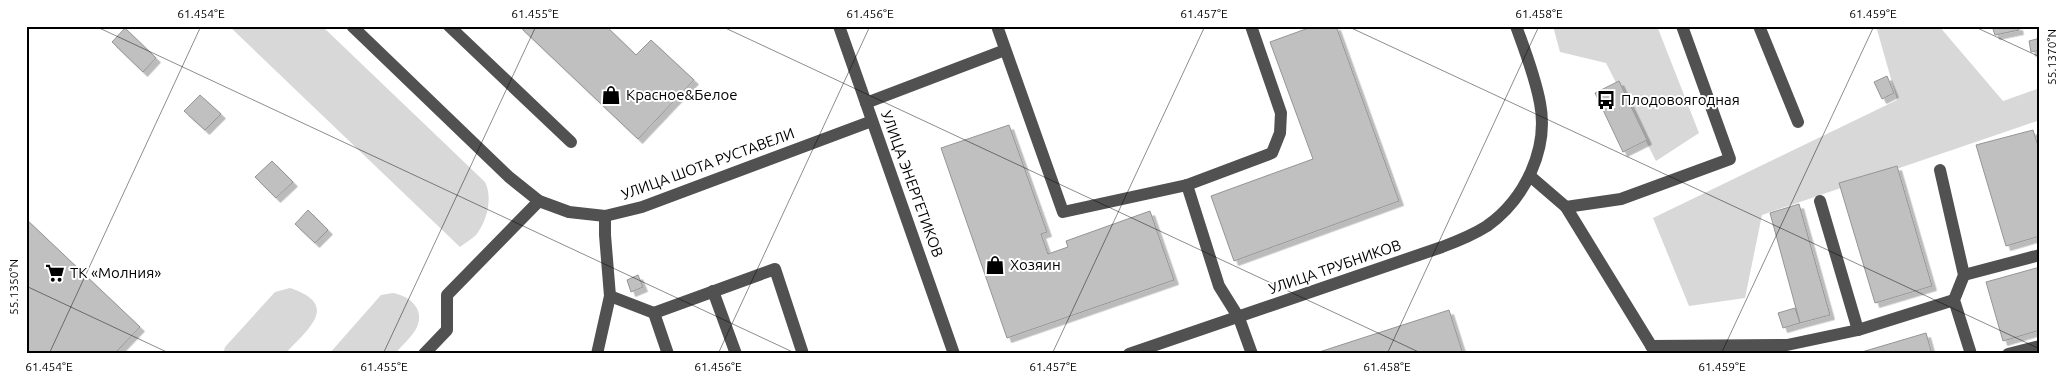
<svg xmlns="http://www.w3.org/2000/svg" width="2066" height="380" font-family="Ubuntu,sans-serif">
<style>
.green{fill:#d8d8d8}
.building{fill:#c0c0c0;stroke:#959595;filter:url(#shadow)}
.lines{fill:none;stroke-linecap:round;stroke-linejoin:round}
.minor{stroke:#515151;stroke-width:12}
.ticks{fill:none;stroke:#000;stroke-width:1;stroke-opacity:0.45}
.labels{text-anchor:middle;stroke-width:4;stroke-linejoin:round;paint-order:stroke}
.poi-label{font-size:15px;fill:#000;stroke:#fff;text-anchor:start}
.street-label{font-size:15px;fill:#000;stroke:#fff}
.neatline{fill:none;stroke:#000;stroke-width:2}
.ticks-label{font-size:12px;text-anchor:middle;fill:#000}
</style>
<defs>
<filter id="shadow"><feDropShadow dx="4.5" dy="4.5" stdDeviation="0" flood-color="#0004"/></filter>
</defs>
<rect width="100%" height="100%" fill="#fff"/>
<g class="green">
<path d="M229 26H322L485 182C493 198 487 221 476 235 472 239 465 243 460 247Z"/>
<polygon points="1553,26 1657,26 1699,133 1656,161 1606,63 1560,52"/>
<polygon points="1876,26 1939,26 2003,101 2040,88 2040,120 1762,215 1745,298 1689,306 1653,218 1897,100"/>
<path d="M290 288C341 305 308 329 285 354H223L225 347 275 292Z"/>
<path d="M393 293C411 296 426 311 416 329 411 338 401 346 395 354H329L381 295Z"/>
</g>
<g class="building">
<polygon points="519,26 606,26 636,55 651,40 694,80 638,139"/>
<polygon points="1314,26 1336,26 1399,201 1234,261 1211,196 1313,159 1270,42"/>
<polygon points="1992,26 2018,26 2019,30 1995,35"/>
<polygon points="125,28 156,58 143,72 112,42"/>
<polygon points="2040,38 2040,50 2031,52 2029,41"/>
<polygon points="1887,76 1894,93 1882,99 1874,82"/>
<polygon points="1619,81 1647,140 1623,152 1595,93"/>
<polygon points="200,95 221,114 205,130 184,111"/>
<polygon points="1009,125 1047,232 1041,234 1048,254 1068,247 1066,241 1150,211 1174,280 1007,338 941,148"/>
<polygon points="2033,130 2040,152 2040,236 2006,246 1976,145"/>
<polygon points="272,161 293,182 276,198 255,177"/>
<polygon points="1897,166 1932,286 1875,303 1839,183"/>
<polygon points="1799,204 1830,315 1800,323 1770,213"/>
<polygon points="308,210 328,230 315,243 295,224"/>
<polygon points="26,219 140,327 114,354 26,354"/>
<polygon points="2040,267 2040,330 2003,341 1986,282"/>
<polygon points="638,275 643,287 631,292 627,280"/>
<polygon points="1795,308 1800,323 1783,328 1778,313"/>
<polygon points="1449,310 1463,354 1313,354"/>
<polygon points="1926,333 1932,354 1855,354"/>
</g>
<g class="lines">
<g class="minor">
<polyline points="352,26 509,177 539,201 569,212 605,216 642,207 872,121"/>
<polyline points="449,26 571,142"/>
<polyline points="839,26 954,354"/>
<polyline points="997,26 1063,212 1187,185 1272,153 1280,133 1281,113 1251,26"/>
<polyline points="1759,26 1798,122"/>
<polyline points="866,103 1005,50"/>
<polyline points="1940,170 1964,275 1954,300 1971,354"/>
<polyline points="1530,176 1566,207 1655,352"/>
<polyline points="1187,185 1219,286 1239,318 1252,354"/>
<polyline points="1820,201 1858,330"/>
<polyline points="1566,207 1621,199 1730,159 1682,26"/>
<polyline points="1964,275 2040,255"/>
<polyline points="713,291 736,354"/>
<polyline points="610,296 654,313 668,354"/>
<polyline points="654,313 775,269 803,354"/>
<polyline points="1651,346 1787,345 1858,330 1954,300"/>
<polyline points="424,354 447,330 447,295 539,201"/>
<polyline points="597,354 610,296 605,235 605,216"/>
<path d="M1129 354 1442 247C1458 241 1473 235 1487 226 1525 199 1549 149 1540 103 1535 76 1525 51 1516 26"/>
<polyline points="2008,354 2040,346"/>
</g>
</g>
<path class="ticks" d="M95 26 797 354M721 26 1423 354M1347 26 2040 349M1973 26 2040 57M26 286 171 354M49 354 201 26M383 354 536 26M718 354 870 26M1052 354 1205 26M1387 354 1539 26M1721 354 1874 26"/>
<defs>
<g id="shop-bare" transform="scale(1.5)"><path d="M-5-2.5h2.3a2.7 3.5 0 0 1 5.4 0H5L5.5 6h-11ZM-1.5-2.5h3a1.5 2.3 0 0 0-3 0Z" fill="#000" stroke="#fff" stroke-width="2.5" paint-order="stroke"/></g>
<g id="bus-bare" transform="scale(1.5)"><path d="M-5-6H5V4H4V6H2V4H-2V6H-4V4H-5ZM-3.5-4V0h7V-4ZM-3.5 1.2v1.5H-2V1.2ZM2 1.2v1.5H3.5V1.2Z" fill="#000" stroke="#fff" stroke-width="2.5" paint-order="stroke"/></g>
<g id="supermarket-bare" transform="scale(1.5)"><path d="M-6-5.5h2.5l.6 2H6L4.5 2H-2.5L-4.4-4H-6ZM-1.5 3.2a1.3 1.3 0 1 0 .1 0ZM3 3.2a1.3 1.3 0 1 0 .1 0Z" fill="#000" stroke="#fff" stroke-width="2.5" paint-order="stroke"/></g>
</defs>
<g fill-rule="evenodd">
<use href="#shop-bare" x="611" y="95"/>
<use href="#bus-bare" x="1606" y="100"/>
<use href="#shop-bare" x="995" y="265"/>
<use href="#supermarket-bare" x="55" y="273"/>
</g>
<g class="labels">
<g class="poi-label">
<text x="626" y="100">Красное&amp;Белое</text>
<text x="1621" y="105">Плодовоягодная</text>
<text x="1010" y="270">Хозяин</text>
<text x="70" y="278">ТК «Молния»</text>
</g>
<g class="street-label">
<text transform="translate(708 164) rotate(-20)" y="5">УЛИЦА ШОТА РУСТАВЕЛИ</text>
<text transform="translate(912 184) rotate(70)" y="5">УЛИЦА ЭНЕРГЕТИКОВ</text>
<text transform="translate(1335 267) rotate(-19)" y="5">УЛИЦА ТРУБНИКОВ</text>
</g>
</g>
<rect width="2066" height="380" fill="none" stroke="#ffffff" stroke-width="55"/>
<rect x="28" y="28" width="2010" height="324" class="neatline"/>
<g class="ticks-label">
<text x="201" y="18">61.454°E</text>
<text x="535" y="18">61.455°E</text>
<text x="870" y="18">61.456°E</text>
<text x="1204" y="18">61.457°E</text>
<text x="1539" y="18">61.458°E</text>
<text x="1873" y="18">61.459°E</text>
<text transform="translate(2052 57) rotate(-90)" y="4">55.1370°N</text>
<text transform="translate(14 287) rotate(-90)" y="4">55.1350°N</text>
<text x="49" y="371">61.454°E</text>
<text x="384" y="371">61.455°E</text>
<text x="718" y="371">61.456°E</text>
<text x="1053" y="371">61.457°E</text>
<text x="1387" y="371">61.458°E</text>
<text x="1722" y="371">61.459°E</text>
</g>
</svg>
